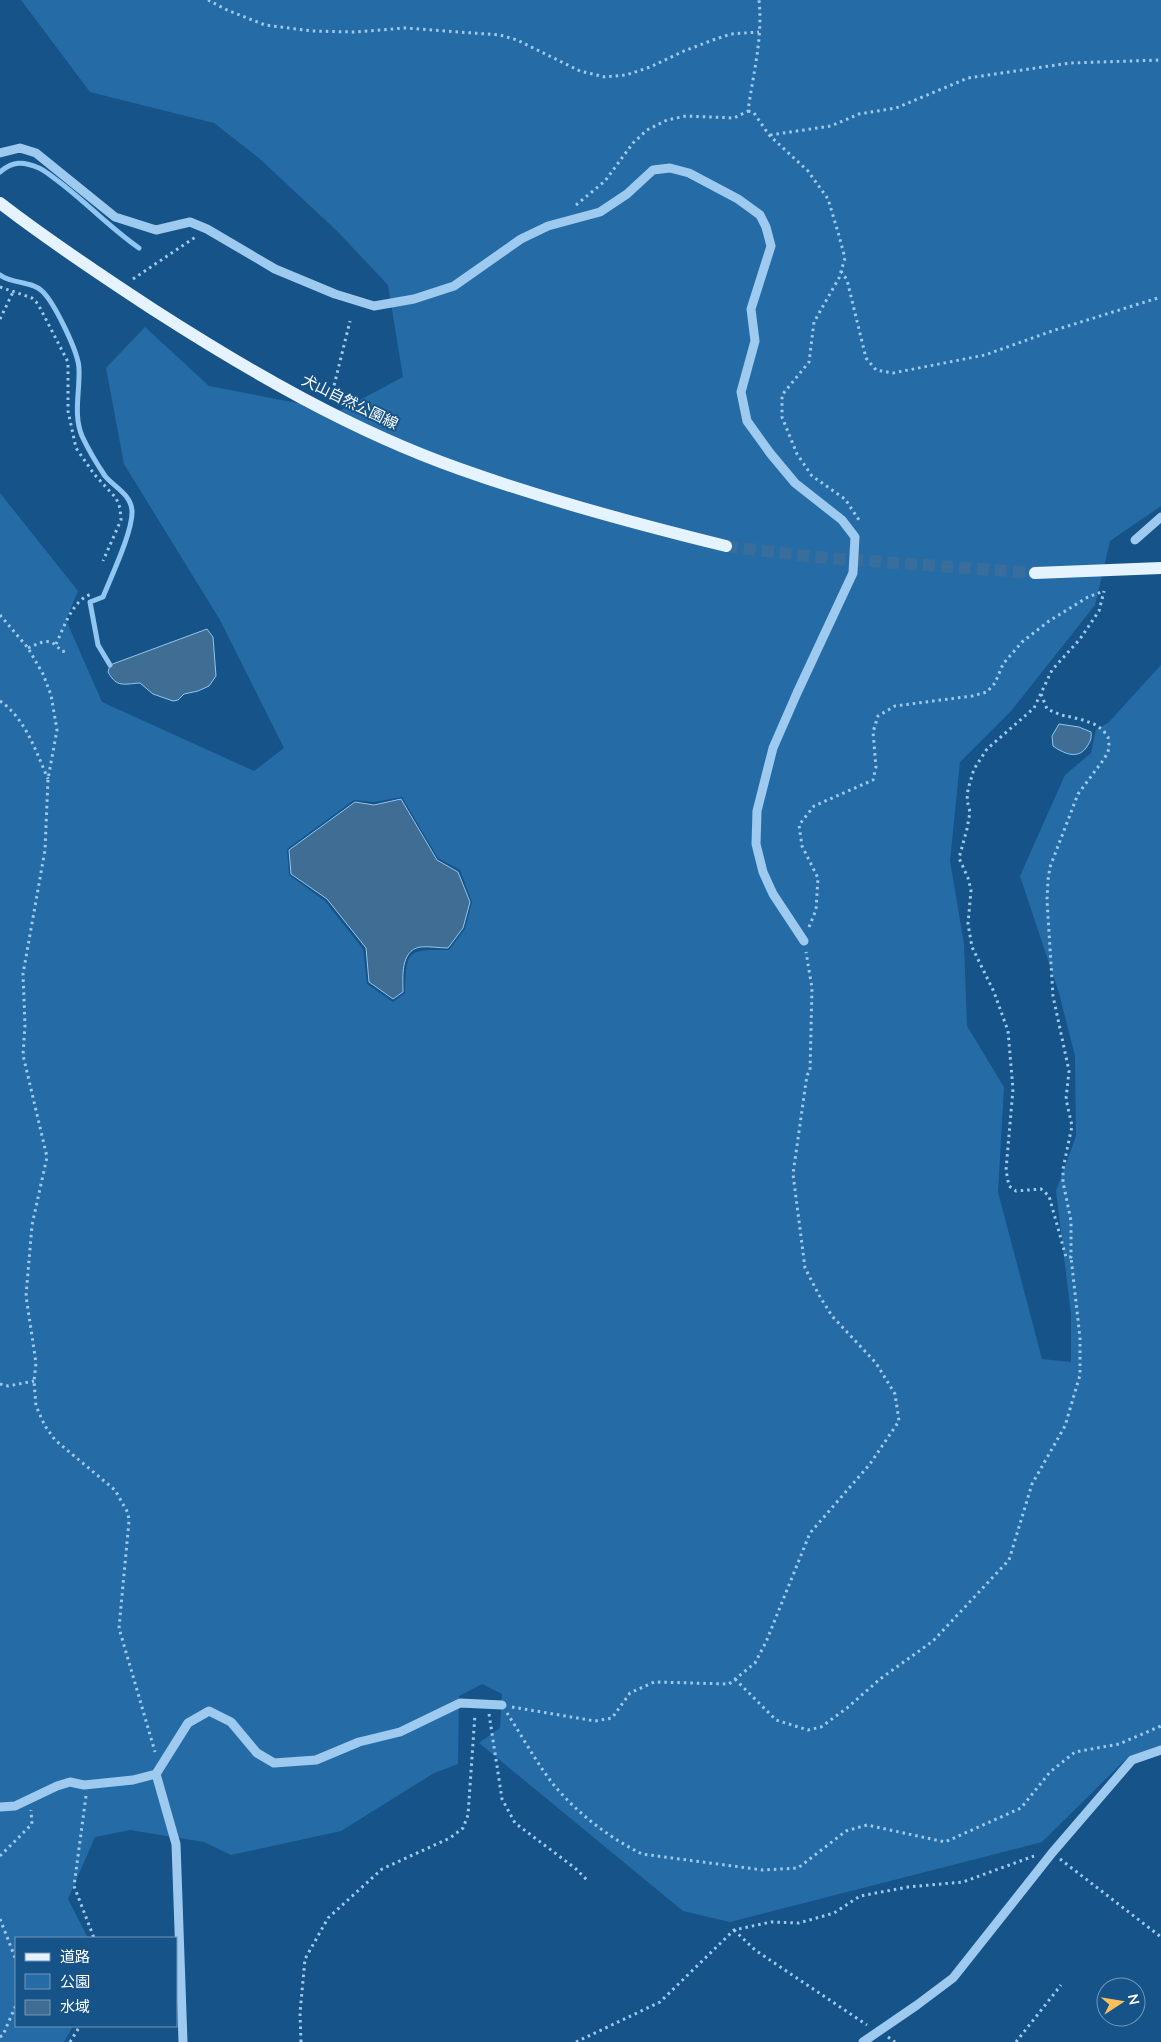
<svg xmlns="http://www.w3.org/2000/svg" width="1161" height="2042" font-family="Mulish,'Noto Sans JP',sans-serif">
<style>
.green{fill:#256ca7;fill-rule:evenodd}
.water{fill:#406d94;stroke:#90c6f1}
.lines{fill:none;stroke-linecap:round;stroke-linejoin:round}
.stream{stroke:#90c6f1;stroke-width:5}
.major-tunnel{stroke:#396d9b;stroke-width:12;stroke-dasharray:12 6;stroke-linecap:butt}
.path{stroke:#9ecaef;stroke-width:3;stroke-dasharray:2.5 4;stroke-linecap:butt}
.minor{stroke:#9ecaef;stroke-width:9}
.major{stroke:#e5f2ff;stroke-width:12}
.labels{text-anchor:middle;stroke-width:4;stroke-linejoin:round;paint-order:stroke}
.street-label{font-size:15px;fill:#fff;stroke:#165389}
</style>
<rect width="100%" height="100%" fill="#165389"/>
<path class="green" d="M21 0H1161V506L1110 541 1095 605 1011 711 960 762 950 861 964 944 967 1026 1004 1087 998 1192 1042 1359 1071 1362V1314L1056 1191 1076 1136 1075 1056 1059 993 1020 876 1065 775 1091 753 1096 730 1109 722 1161 665V1746L1128 1757 1042 1842 730 1922 683 1911 479 1743 500 1728 502 1694 482 1684 459 1696 458 1764 434 1773 341 1831 231 1855 204 1842 130 1830 95 1837 68 1899 88 1938H16V2026H73L64 2042H0V493L78 591 66 620 102 702 254 771 284 748 220 620 124 464 106 368 145 327 209 386 339 411 403 377 388 285 337 231 260 159 214 123 90 92ZM402 797 438 858 460 870 472 902 465 929 449 950C406 950 407 949 405 993L393 1002 367 984 363 949 325 901 289 875 287 849 354 800 374 802Z"/>
<g class="water">
<path d="M207 629 213 637 216 676 209 686 198 691 184 694 178 700 173 701 153 694 140 683C123 684 117 688 108 672L110 665Z"/>
<path d="M1059 724 1079 727 1091 732C1092 739 1090 742 1086 748 1077 760 1063 753 1053 746L1052 736Z"/>
<path d="M401 799 437 860 458 872 470 902 463 928 448 948C439 948 429 946 420 947 400 951 403 977 403 992L393 999 369 982 366 948 327 899 291 874 289 850 355 802 374 805Z"/>
</g>
<g class="lines">
<g class="stream">
<path d="M0 172C13 161 23 161 39 168 46 171 52 177 58 181 86 202 110 228 139 248"/>
<path d="M0 275C12 284 32 281 42 291 54 302 79 353 79 369 80 391 73 415 82 436 88 449 97 464 105 476 114 487 131 494 132 511 133 531 111 577 103 597L90 602 98 645 110 665"/>
</g>
<polyline class="major-tunnel" points="726,546 815,557 1035,573"/>
<g class="path">
<polyline points="208,0 227,10 265,25 312,31 354,32 405,28 500,35 517,40 580,71 605,77 626,75 650,67 684,51 713,40 731,34 759,32"/>
<polyline points="748,111 754,113 769,135 808,171 828,199 838,232 845,258 839,278 814,322 809,362 782,395 782,417 797,454 812,476 845,499 859,520"/>
<polyline points="770,135 831,126 859,114 896,108 968,78 1070,63 1161,60"/>
<path d="M576 205 605 181 633 143 647 130 667 120 686 116 734 118 748 111C753 74 763 38 759 0"/>
<polyline points="841,271 847,280 866,358 876,370 893,373 985,355 1052,331 1161,297"/>
<polyline points="133,279 197,236"/>
<polyline points="0,287 32,298 38,304 68,362 68,411 76,448 94,474 116,498 120,508 121,520 103,561"/>
<polyline points="0,319 13,292"/>
<polyline points="331,398 350,321"/>
<polyline points="0,615 28,648 43,674 51,695 57,730 48,779 45,850 23,974 25,1025 23,1055 47,1157 32,1225 26,1296 36,1363 34,1381 36,1406 45,1426 55,1440 115,1490 128,1513 129,1521 119,1628 155,1752"/>
<path d="M56 644C64 627 73 599 92 594"/>
<path d="M28 648C42 642 50 636 61 651L68 652"/>
<polyline points="1041,694 1047,709 1061,715 1080,719 1094,724 1103,730 1108,737 1109,745 1108,752 1104,759 1078,794 1050,867 1048,880 1047,900 1053,996 1069,1071 1066,1099 1072,1126 1063,1169 1063,1182 1071,1221 1071,1257 1066,1257 1049,1196 1041,1189 1016,1191 1009,1186 1006,1170 1013,1089 1008,1031 994,992 972,947 968,924 971,890 968,878 959,858 967,829 970,812 967,800 968,789 974,769 987,749 1034,708 1052,670 1080,639 1099,611 1104,591"/>
<path d="M0 701C26 719 36 752 48 779"/>
<polyline points="809,927 816,910 818,878 802,846 799,825 814,806 873,780 876,767 873,732 878,716 895,706 972,696 987,692 995,683 1003,664 1022,642 1049,621 1088,597 1104,591"/>
<polyline points="0,1384 8,1386 34,1381"/>
<polyline points="735,1679 776,1720 808,1730 821,1727 847,1708 880,1679 933,1641 1009,1560 1032,1484 1065,1426 1080,1375 1080,1338 1071,1257"/>
<polyline points="512,1707 595,1721 612,1718 630,1693 654,1682 729,1684 755,1663 766,1642 810,1533 870,1464 899,1421 895,1394 876,1363 832,1316 819,1295 805,1268 793,1174 807,1075 810,1072 812,988 806,952"/>
<path d="M507 1713C522 1736 536 1762 553 1784 577 1813 608 1837 642 1854L763 1870 798 1868 846 1831 867 1825 945 1842 1021 1808 1050 1772 1075 1752 1119 1744 1161 1726"/>
<polyline points="489,1714 502,1799 515,1823 575,1868 588,1881"/>
<polyline points="86,1796 74,1886 94,1938"/>
<polyline points="0,1856 32,1824 31,1810"/>
<polyline points="1060,1859 1161,1937"/>
<polyline points="0,1919 16,1960"/>
<polyline points="734,1930 755,1950 867,2025"/>
<polyline points="0,2037 3,2035 16,2005"/>
<polyline points="888,2037 895,2042"/>
<polyline points="70,2042 80,2026"/>
<polyline points="301,2042 300,2013 305,1959 328,1918 382,1869 450,1838 463,1828 468,1815 475,1714"/>
<polyline points="576,2042 660,2002 734,1930 771,1922 799,1923 834,1913 860,1896 908,1887 963,1882 1034,1856"/>
<polyline points="1016,2042 1061,1985"/>
</g>
<g class="minor">
<polyline points="0,153 20,148 36,153 115,217 156,230 190,222 207,229 275,269 335,294 374,306 414,299 454,286 521,239 548,226 600,212 627,194 653,170 670,168 689,173 738,199 760,215 766,227 771,246 751,309 755,341 741,392 747,421 770,453 795,483 842,520 855,537 853,573 797,693 773,748 757,811 756,844 763,872 773,894 804,941"/>
<polyline points="1135,540 1161,517"/>
<polyline points="156,1774 176,1844 183,2042"/>
<polyline points="0,1807 15,1806 57,1786 70,1782 84,1785 133,1780 156,1774 188,1723 209,1711 231,1722 257,1753 274,1763 316,1760 359,1742 400,1732 460,1703 502,1705"/>
<polyline points="863,2042 917,2005 953,1978 1052,1853 1132,1760 1161,1750"/>
</g>
<g class="major">
<path d="M0 203C49 241 102 276 154 310 249 371 352 431 460 469 547 500 636 524 726 546"/>
<polyline points="1035,573 1161,568"/>
</g>
</g>
<g class="labels">
<g class="street-label">
<text transform="translate(350 402) rotate(26)" y="5">犬山自然公園線</text>
</g>
</g>
<rect x="15" y="1937" width="162" height="90" fill="#165389" stroke="#7398b8"/>
<rect x="25" y="1953" width="25" height="8" fill="#e5f2ff" stroke="#7398b8"/>
<text x="60" y="1962" font-size="15" fill="#ffffff">道路</text>
<rect x="25" y="1974" width="25" height="15" fill="#256ca7" stroke="#7398b8"/>
<text x="60" y="1987" font-size="15" fill="#ffffff">公園</text>
<rect x="25" y="2000" width="25" height="15" fill="#406d94" stroke="#7398b8"/>
<text x="60" y="2012" font-size="15" fill="#ffffff">水域</text>
<g transform="translate(1121 2002) rotate(78)"><circle r="24" fill="#165389" stroke="#7398b8"/>
<path d="M0-4L9 19L0 12L-9 19Z" fill="#ffc05b"/>
<text y="-8" font-size="14" font-weight="bold" text-anchor="middle" fill="#ffffff">N</text>
</g>
</svg>
